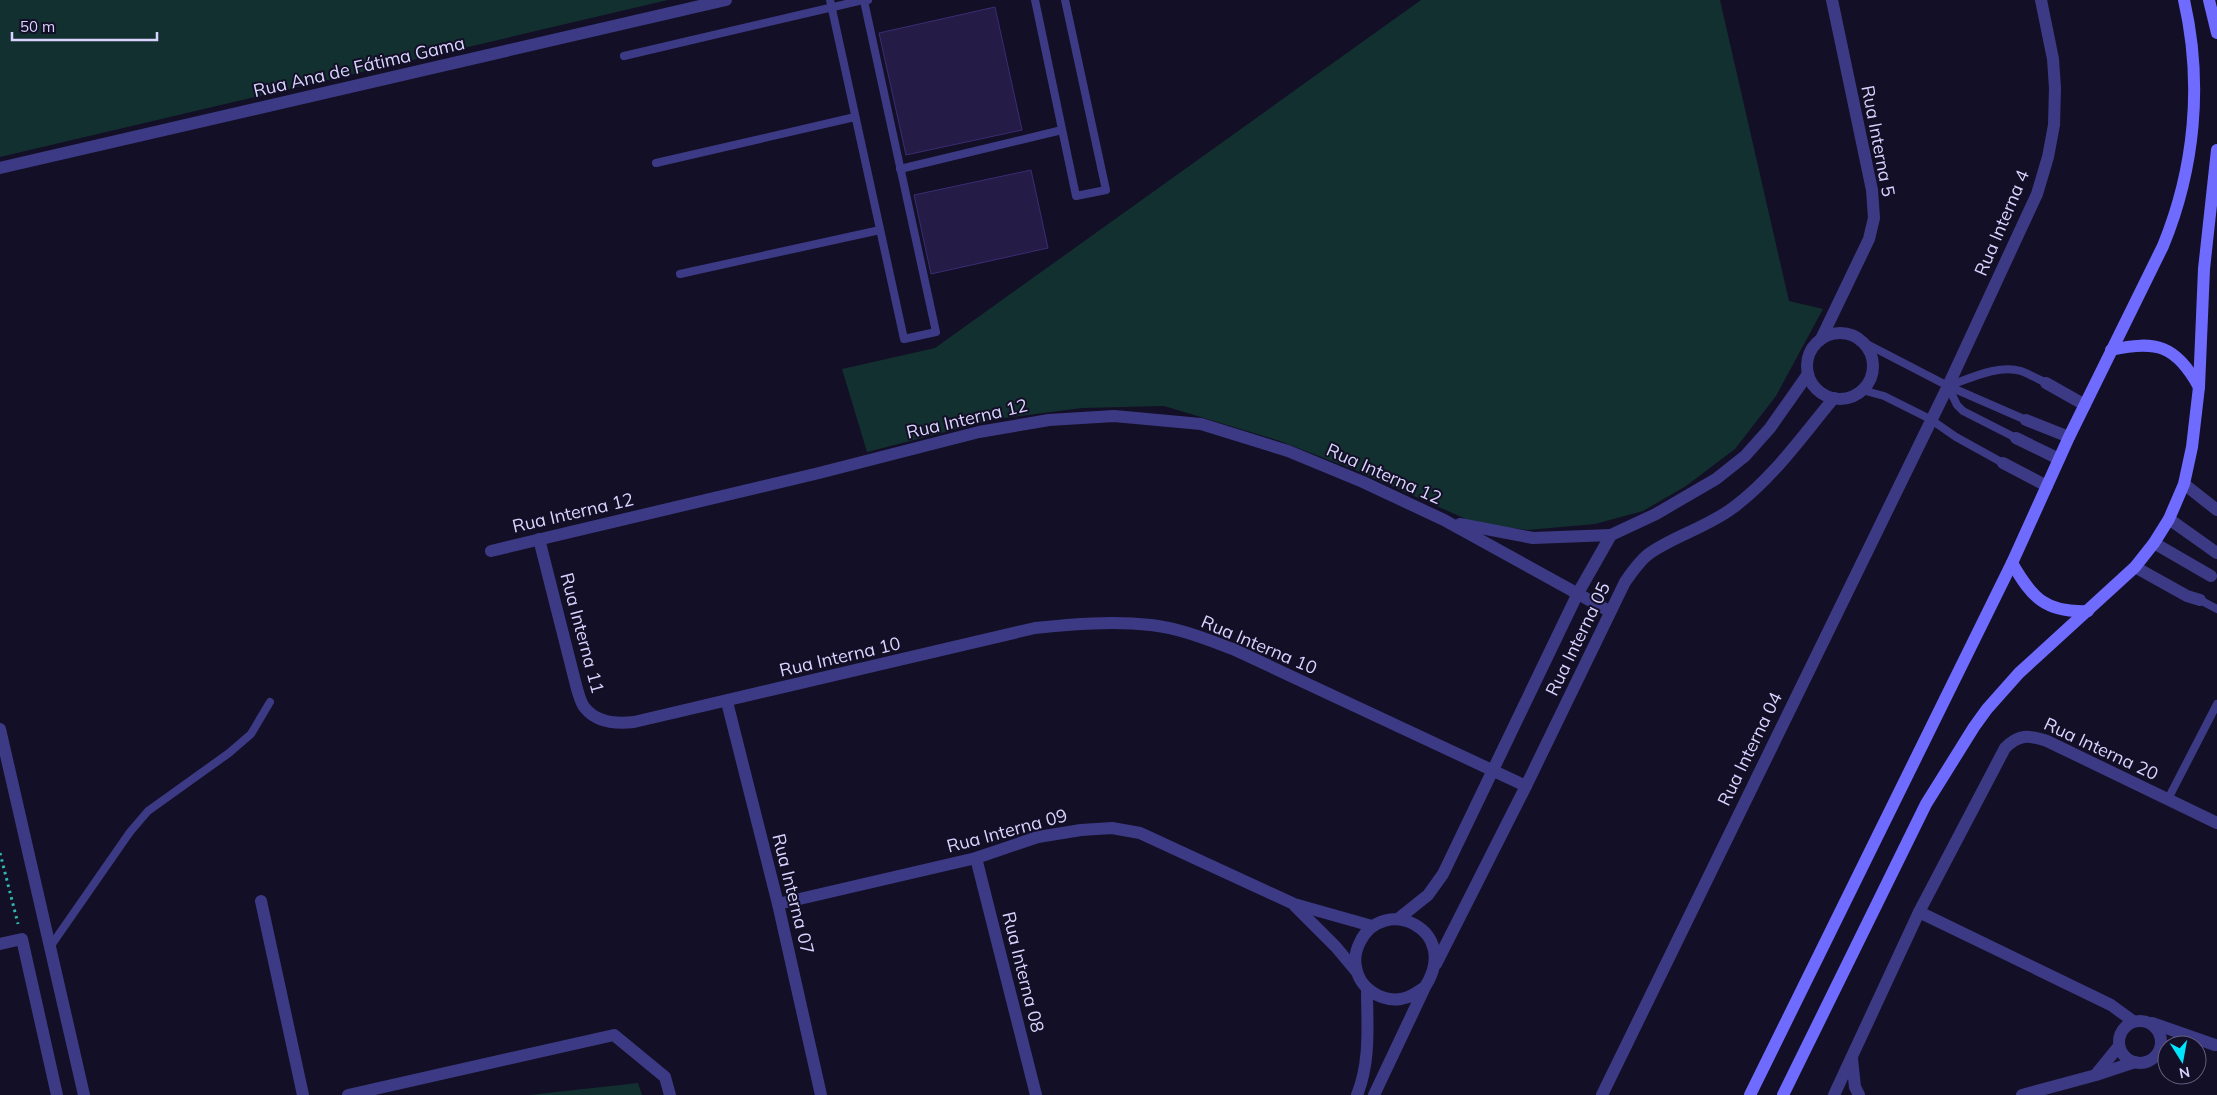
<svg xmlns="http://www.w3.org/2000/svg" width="2217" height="1095" font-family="Mulish,sans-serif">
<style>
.green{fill:#12302f}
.building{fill:#241b47;stroke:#3b2d73}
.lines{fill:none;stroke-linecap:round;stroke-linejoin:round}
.path{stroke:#2fb8b0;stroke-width:3;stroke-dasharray:2.5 4;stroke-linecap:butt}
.service{stroke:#3d3a85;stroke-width:8}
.minor{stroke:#3d3a85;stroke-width:12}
.secondary{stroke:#6f6bff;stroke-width:12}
.labels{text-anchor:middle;stroke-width:4;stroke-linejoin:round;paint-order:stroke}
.street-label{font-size:18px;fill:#d9d4ff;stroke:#130f26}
</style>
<rect width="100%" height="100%" fill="#130f26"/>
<g class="green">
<polygon points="0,0 668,0 0,157"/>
<polygon points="1421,0 1720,0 1789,301 1823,309 1776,396 1735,449 1686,486 1643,511 1595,524 1528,530 1475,523 1355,470 1277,440 1164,406 1082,408 996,419 867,452 842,369 935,348"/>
<polygon points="638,1083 642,1095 529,1095"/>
</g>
<g class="building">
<polygon points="995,7 1022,130 906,155 879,33"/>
<polygon points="1031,170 1048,248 931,274 914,195"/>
</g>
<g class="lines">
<polyline class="path" points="0,853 18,924"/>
<g class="service">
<polyline points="830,0 904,339 936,332 864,1 868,0"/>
<polyline points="1035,0 1076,196 1106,190 1065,0"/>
<polyline points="624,56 863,0"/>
<polyline points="656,163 855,117"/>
<polyline points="900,169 1062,130"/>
<polyline points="680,274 880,230"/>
<polyline points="1863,342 1948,386 2026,420"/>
<path d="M1948 386C1969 379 1998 364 2021 371 2029 374 2038 379 2046 383"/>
<polyline points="1948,386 1957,405 1963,411 2016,438"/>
<polyline points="1862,390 1884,396 1930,419 1956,437 2003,463"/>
<polyline points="2200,600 2217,609"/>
<polyline points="2168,799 2217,704"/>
<polyline points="50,947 130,832 148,811 229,753 251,734 270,702"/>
</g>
<g class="minor">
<polyline points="0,168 726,0"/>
<circle cx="1840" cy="366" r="33"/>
<polyline points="1821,339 1869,239 1874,218 1872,190 1832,0"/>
<polyline points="2046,383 2085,405"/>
<polyline points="2026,420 2069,437"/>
<polyline points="2016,438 2059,459"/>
<polyline points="2003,463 2047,486"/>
<polyline points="2184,484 2217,510"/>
<polyline points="2169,519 2217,553"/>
<polyline points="1460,524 1533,538 1611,535"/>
<path d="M539 539 577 689C579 695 581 704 585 708 597 723 617 724 634 722L1035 628C1074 624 1112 621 1151 625 1179 628 1206 639 1233 649L1526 786"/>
<polyline points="2154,543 2211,576"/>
<polyline points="491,551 819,473 979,432 1049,420 1114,416 1201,424 1288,451 1363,482 1444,520 1609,611"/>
<polyline points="2135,567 2187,596 2200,600"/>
<polyline points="727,702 778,904 821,1095"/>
<polyline points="0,729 84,1095"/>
<polyline points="976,858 1036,1095"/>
<polyline points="261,901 303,1095"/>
<polyline points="778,904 976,858 1038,837 1081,830 1112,828 1140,833 1294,904 1372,926"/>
<polyline points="1295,906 1336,947 1356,971"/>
<polyline points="1919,912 2111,1005 2133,1021"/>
<polyline points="1398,919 1428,895 1443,874 1578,593 1611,535 1656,514 1716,479 1745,456 1770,428 1808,374"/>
<polyline points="0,944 22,939 57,1095"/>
<path d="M1436 964 1526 786 1625 582C1632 572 1640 560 1650 553 1676 535 1708 527 1734 507 1774 477 1802 436 1834 398"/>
<circle cx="2140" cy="1042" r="21"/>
<polyline points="2152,1023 2215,1045"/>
<polyline points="1852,1059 1855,1087 1859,1095"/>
<polyline points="2097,1073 2119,1046"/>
<polyline points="348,1095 614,1035 665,1077 670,1095"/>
<path d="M1357 1095C1371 1060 1367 1025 1367 988"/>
<path d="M1374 1095 1425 987C1462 929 1383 894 1360 942 1356 950 1354 958 1356 967 1359 988 1381 1002 1401 999 1410 998 1418 992 1425 987"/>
<polyline points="1602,1095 1948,386 2037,194 2048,157 2054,125 2055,88 2053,59 2041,0"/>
<path d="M1834 1095 1919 912 2005 748C2019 734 2028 735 2047 741L2217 823"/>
<polyline points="2022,1095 2096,1075 2135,1062"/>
</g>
<g class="secondary">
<polyline points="2209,0 2217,33"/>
<path d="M2111 350C2156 340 2176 345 2199 387"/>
<path d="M2012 563C2032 598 2046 613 2088 611"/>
<path d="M1750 1095 2012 563 2069 437 2163 246C2195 168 2203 83 2184 0"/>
<polyline points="1783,1095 1926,804 1974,727 1987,709 2019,673 2135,567 2154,543 2169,519 2184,484 2192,447 2199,387 2204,269 2217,150"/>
</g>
</g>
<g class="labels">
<g class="street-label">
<text transform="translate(359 67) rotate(-13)" y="6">Rua Ana de Fátima Gama</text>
<text transform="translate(1878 141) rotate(79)" y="6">Rua Interna 5</text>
<text transform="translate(2002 223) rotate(-67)" y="6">Rua Interna 4</text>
<text transform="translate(967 419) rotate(-13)" y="6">Rua Interna 12</text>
<text transform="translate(1384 474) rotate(24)" y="6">Rua Interna 12</text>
<text transform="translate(573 513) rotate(-13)" y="6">Rua Interna 12</text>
<text transform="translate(582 633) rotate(75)" y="6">Rua Interna 11</text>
<text transform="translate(1578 639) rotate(-64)" y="6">Rua Interna 05</text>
<text transform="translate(1259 645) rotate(23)" y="6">Rua Interna 10</text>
<text transform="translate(840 657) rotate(-13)" y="6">Rua Interna 10</text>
<text transform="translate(1750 749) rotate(-64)" y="6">Rua Interna 04</text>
<text transform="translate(2101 749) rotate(25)" y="6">Rua Interna 20</text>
<text transform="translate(1007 831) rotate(-15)" y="6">Rua Interna 09</text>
<text transform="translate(793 894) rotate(76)" y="6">Rua Interna 07</text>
<text transform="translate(1023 972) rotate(76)" y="6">Rua Interna 08</text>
</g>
</g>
<g transform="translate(2182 1060) rotate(169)"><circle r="24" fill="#130f26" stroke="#625e7d"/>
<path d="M0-4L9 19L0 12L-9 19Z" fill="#00e5ff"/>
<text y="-8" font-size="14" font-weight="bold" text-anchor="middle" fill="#d9d4ff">N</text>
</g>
<path d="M12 32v8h145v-8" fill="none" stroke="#d9d4ff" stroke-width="2.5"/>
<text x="20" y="32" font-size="15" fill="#d9d4ff" stroke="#130f26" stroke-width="4" paint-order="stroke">50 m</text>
</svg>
